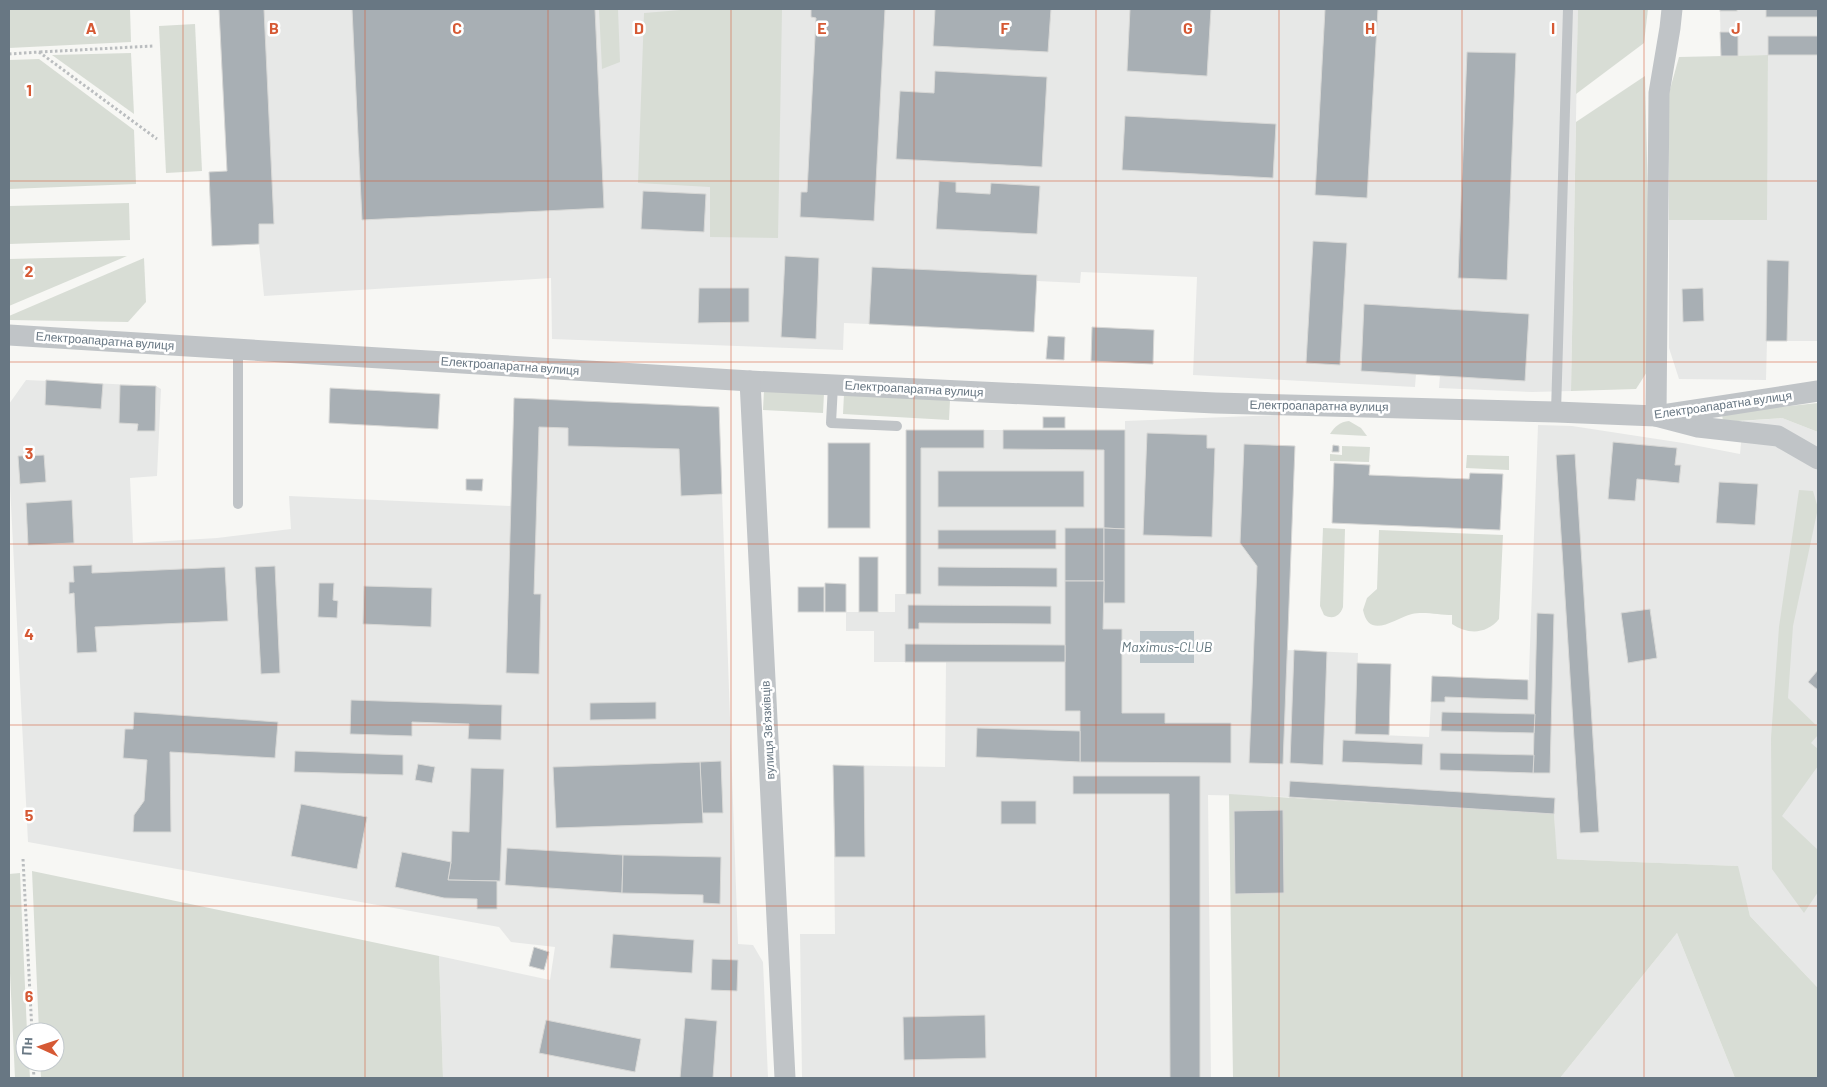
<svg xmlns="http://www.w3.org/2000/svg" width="1827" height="1087" font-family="Barlow,sans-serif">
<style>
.built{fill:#e7e8e7}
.green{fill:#d8ddd5}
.water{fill:#b9c3c8}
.building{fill:#a8afb4;stroke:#d8d8d6}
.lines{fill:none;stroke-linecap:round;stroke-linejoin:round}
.path{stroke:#babdbf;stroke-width:3;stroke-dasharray:2.5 2.5;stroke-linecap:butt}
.service{stroke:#c0c4c7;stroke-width:10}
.minor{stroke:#c0c4c7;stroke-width:21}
.grid{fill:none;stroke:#d65934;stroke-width:1;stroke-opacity:0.55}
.labels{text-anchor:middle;stroke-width:5;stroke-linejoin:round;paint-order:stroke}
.street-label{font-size:12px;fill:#687783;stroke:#fff}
.water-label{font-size:14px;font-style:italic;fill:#63777f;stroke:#fff}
.grid-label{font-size:16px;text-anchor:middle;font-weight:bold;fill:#d65934;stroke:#fff;stroke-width:5;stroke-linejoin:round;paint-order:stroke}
</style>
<rect width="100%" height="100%" fill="#f7f7f4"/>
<g class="built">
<polygon points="219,9 1578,9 1571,391 1532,392 1439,388 1440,376 1416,374 1415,387 1193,375 1197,277 1081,272 1080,283 1037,281 1037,275 872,268 869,324 844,323 843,350 552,339 551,278 264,296 259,244 212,246 209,172 227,171"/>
<polygon points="1720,9 1818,9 1818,341 1767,341 1766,380 1679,379 1669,348 1669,220 1766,220 1768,55 1721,56"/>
<polygon points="26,380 156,386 161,389 157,476 130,478 133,543 217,538 291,529 289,496 511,506 514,398 719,407 738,944 753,945 763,962 768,1078 443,1078 439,956 550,980 555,947 511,942 499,927 28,842 9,465 9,404"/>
<polygon points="1279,415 1278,445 1295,446 1287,650 1358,653 1355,734 1429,737 1431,702 1444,702 1445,697 1528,700 1538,425 1572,426 1683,443 1740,454 1743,421 1782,418 1818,432 1818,988 1750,916 1737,866 1556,859 1554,814 1289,797 1208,795 1211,1078 802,1078 800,934 835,934 833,765 945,767 946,662 874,662 874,631 846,631 846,612 895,612 895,594 906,594 906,430 1125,430 1125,421"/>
<polygon points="1677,933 1735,1078 1560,1078"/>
</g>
<g class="green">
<polygon points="9,9 130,9 131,42 9,48"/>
<polygon points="599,9 618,9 620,62 602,69"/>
<polygon points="693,9 782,10 778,238 710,237 710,187 638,183 644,13"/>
<polygon points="1578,9 1648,9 1644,43 1576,94"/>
<polygon points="195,24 202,171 166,173 159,26"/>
<polygon points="131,53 134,114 52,55"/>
<polygon points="1768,55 1767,220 1669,220 1669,93 1679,57"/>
<polygon points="39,59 134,130 136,184 9,189 9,60"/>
<polygon points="1645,76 1652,364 1636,389 1571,391 1576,122"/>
<polygon points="129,203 130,240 9,244 9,206"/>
<polygon points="127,256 9,306 9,259"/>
<polygon points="144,258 146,302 128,322 9,320 9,316"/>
<polygon points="764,390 824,393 823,413 763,410"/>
<polygon points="844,394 950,400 949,420 843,414"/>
<polygon points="1818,403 1818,432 1782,418 1723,422 1722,413"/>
<path d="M1349 421 1361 428 1367 436 1330 434C1335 426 1340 422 1349 421Z"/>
<polygon points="1342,446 1370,447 1369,462 1330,461 1330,454 1342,455"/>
<polygon points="1467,455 1509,456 1509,470 1466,468"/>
<polygon points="1799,490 1813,491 1818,508 1793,626 1788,698 1818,727 1818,735 1811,743 1818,749 1818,766 1782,816 1818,850 1818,892 1804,913 1772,869 1771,738 1779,627"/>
<path d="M1323 528 1345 529 1343 607C1340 616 1333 620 1324 615L1320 606Z"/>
<path d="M1379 530 1503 535 1499 619C1487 634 1468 635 1452 624V615C1440 615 1423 611 1412 614 1394 619 1369 640 1363 610L1367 598 1377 589Z"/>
<polygon points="1229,794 1554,814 1557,859 1738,866 1750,916 1818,988 1818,1078 1735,1078 1677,933 1560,1078 1233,1078"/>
<polygon points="32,871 439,956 443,1078 41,1078 40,1062 55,1062 55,1032 39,1032"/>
<polygon points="20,873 27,1032 25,1032 25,1062 29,1062 30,1078 15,1078 9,952 9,874"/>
</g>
<rect class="water" x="1140" y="631" width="54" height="32"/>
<g class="building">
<polygon points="219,9 264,9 274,224 259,224 259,244 212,246 209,172 227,171"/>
<polygon points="352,9 595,9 604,208 362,220"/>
<polygon points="811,9 885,9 874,221 800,217 801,192 807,192 816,18 811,17"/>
<polygon points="935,9 1051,9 1048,52 933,46"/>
<polygon points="1130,9 1211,9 1207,76 1127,71"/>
<polygon points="1325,9 1378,9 1367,198 1315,195"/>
<rect x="1720" y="9" width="17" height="2"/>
<rect x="1766" y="9" width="52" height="8"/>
<polygon points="1720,32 1738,32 1738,56 1721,56"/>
<rect x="1768" y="36" width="50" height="19"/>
<polygon points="1467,52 1516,53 1507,280 1458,278"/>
<polygon points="935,71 1047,77 1042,167 896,159 900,91 934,93"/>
<polygon points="1125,116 1276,124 1273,178 1122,170"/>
<polygon points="939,181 956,182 956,192 990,194 991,183 1040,186 1037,234 936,229"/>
<polygon points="643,191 706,194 704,232 641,229"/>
<polygon points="1313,241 1347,243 1340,365 1306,363"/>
<polygon points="785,256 819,258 816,339 781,337"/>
<polygon points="1767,260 1789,261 1787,341 1766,341"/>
<polygon points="872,267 1037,275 1034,332 869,324"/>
<polygon points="699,288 749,288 749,322 698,323"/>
<polygon points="1703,288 1704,321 1683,322 1682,289"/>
<polygon points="1364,304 1529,314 1525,381 1361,371"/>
<polygon points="1092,327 1154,330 1153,364 1091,361"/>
<polygon points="1048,336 1065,337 1064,360 1046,359"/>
<polygon points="46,380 103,384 101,409 45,405"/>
<polygon points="120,385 156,386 155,431 137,431 138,424 119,423"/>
<polygon points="330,388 440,394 438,429 329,423"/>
<polygon points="514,398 719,407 722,494 681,496 679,449 568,446 568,428 539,427 534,594 541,594 539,674 506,673"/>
<rect x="1043" y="417" width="22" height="11"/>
<polygon points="906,430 984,430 984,448 921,448 921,594 906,594"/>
<polygon points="1003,430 1125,430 1125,529 1104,528 1104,450 1003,449"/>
<polygon points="1147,433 1207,435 1207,448 1215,448 1212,537 1143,535"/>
<polygon points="1613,442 1677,448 1675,465 1681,465 1679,483 1637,479 1635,501 1608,499"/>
<rect x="828" y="443" width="42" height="85"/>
<polygon points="1244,444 1295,446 1283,764 1249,763 1257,566 1240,543"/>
<polygon points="1333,445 1339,446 1339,452 1332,452"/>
<polygon points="1575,454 1599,832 1580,833 1556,455"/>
<polygon points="44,455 46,482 20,484 18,456"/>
<polygon points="1334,463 1370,465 1369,475 1469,479 1470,473 1503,474 1500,530 1332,523"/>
<rect x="938" y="471" width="146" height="36"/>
<polygon points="466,479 483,479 482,491 466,490"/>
<polygon points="1719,482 1758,484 1755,525 1716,523"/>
<polygon points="72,500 74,543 28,545 26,503"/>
<rect x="1065" y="528" width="39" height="53"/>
<polygon points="1104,528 1125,529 1125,603 1104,603"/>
<rect x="938" y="530" width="118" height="19"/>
<rect x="859" y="557" width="19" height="55"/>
<polygon points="92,565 92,573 225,567 228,621 95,627 97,652 77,653 74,593 69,594 69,582 74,582 73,566"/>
<polygon points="275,566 280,673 261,674 255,567"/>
<polygon points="938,567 1057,568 1057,587 938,586"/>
<polygon points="1065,581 1104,581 1103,629 1122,629 1122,713 1165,713 1165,723 1231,723 1231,763 1080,762 1080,711 1065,711"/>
<polygon points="319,583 334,583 333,600 338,601 337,618 318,617"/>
<polygon points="825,583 846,584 846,612 825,612"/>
<polygon points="364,586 432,588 431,627 363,624"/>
<rect x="798" y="587" width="26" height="25"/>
<polygon points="908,605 1051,606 1051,624 919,623 919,629 908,629"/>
<polygon points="1650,609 1657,658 1628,663 1621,613"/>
<polygon points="1537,613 1554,614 1550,773 1533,773"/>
<polygon points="905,644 1065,645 1065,662 905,662"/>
<polygon points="1294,650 1327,652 1323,765 1290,763"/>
<polygon points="1357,663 1391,664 1389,735 1355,734"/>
<polygon points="1818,670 1818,690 1808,682"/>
<polygon points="1432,676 1528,680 1528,700 1445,697 1445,702 1431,702"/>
<polygon points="351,700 502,705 501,740 468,739 469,724 412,722 412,736 350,734"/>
<polygon points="656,702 656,719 590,720 590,703"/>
<polygon points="134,712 278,722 275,758 170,752 171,832 133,832 134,815 144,801 147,760 123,758 125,729 133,729"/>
<polygon points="1442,712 1535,714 1534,733 1441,731"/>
<polygon points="977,728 1080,731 1080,762 976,757"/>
<polygon points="1343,740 1423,744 1422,765 1342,762"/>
<polygon points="295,751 403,755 403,775 294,772"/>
<polygon points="1440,753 1534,755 1533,773 1440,770"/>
<polygon points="721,761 723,813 702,813 700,762"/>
<polygon points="700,762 703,823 556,828 553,767"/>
<polygon points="418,764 435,767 432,783 415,780"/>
<polygon points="833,765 864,766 865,857 835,857"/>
<polygon points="471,768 504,769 500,881 448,880 451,862 452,831 469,832"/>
<polygon points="1073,776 1200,776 1200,1078 1170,1078 1169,794 1073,794"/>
<polygon points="1290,781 1555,798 1554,814 1289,797"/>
<rect x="1001" y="801" width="35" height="23"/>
<polygon points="301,804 367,817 357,869 291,856"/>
<polygon points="1283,810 1284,893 1235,894 1234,811"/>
<polygon points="507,848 623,855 622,893 505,885"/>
<polygon points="402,852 451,862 448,880 497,881 497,909 477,909 477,899 444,898 395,887"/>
<polygon points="623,855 721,857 720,904 703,903 703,895 622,893"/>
<polygon points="613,934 694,940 692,973 610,968"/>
<polygon points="534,947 549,952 544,970 529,966"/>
<polygon points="712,959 738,960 737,991 711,990"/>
<polygon points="985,1015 986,1058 904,1060 903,1017"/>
<polygon points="685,1018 717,1021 713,1078 680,1078"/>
<polygon points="546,1020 641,1039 635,1072 539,1053"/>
</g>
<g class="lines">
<g class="path">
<polyline points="40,52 153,46"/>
<polyline points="9,54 39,52 157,139"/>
<polyline points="23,859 32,1032"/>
<polyline points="33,1062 34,1078"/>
</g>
<g class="service">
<polyline points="238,349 238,504"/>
<polyline points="833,385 831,423 897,426"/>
<polyline points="1556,412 1568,9"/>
</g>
<g class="minor">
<polyline points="1672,9 1670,28 1659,93 1656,416 1698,427 1778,436 1818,459"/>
<polyline points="9,335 750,381 1215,403 1556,412 1656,416 1818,391"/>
<polyline points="750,381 785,1078"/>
</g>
</g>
<path class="grid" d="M183 9V1078M365 9V1078M548 9V1078M731 9V1078M914 9V1078M1096 9V1078M1279 9V1078M1462 9V1078M1644 9V1078M9 181H1818M9 362H1818M9 544H1818M9 725H1818M9 906H1818"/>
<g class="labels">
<g class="street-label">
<text transform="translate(105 341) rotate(4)" y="4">Електроапаратна вулиця</text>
<text transform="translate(510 366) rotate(4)" y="4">Електроапаратна вулиця</text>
<text transform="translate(914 389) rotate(3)" y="4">Електроапаратна вулиця</text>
<text transform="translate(1723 405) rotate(-8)" y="4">Електроапаратна вулиця</text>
<text transform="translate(1319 406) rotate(1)" y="4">Електроапаратна вулиця</text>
<text transform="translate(768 730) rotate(-93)" y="4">вулиця Звʼязківців</text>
</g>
<g class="water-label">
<text x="1167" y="652">Maximus-CLUB</text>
</g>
</g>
<g class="grid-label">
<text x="91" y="34">A</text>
<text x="274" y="34">B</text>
<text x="457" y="34">C</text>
<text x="639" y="34">D</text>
<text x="822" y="34">E</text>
<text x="1005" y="34">F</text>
<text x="1188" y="34">G</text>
<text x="1370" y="34">H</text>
<text x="1553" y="34">I</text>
<text x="1736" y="34">J</text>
<text x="29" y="96">1</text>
<text x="29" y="277">2</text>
<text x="29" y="459">3</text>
<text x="29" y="640">4</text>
<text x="29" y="821">5</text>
<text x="29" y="1002">6</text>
</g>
<rect width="1827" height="1087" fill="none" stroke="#687783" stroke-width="20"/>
<g transform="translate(40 1047) rotate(273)"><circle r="24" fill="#ffffff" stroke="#c3c9cd"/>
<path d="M0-4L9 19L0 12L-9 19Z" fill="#d65934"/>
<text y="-8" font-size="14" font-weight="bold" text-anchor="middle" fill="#687783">Пн</text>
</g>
</svg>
